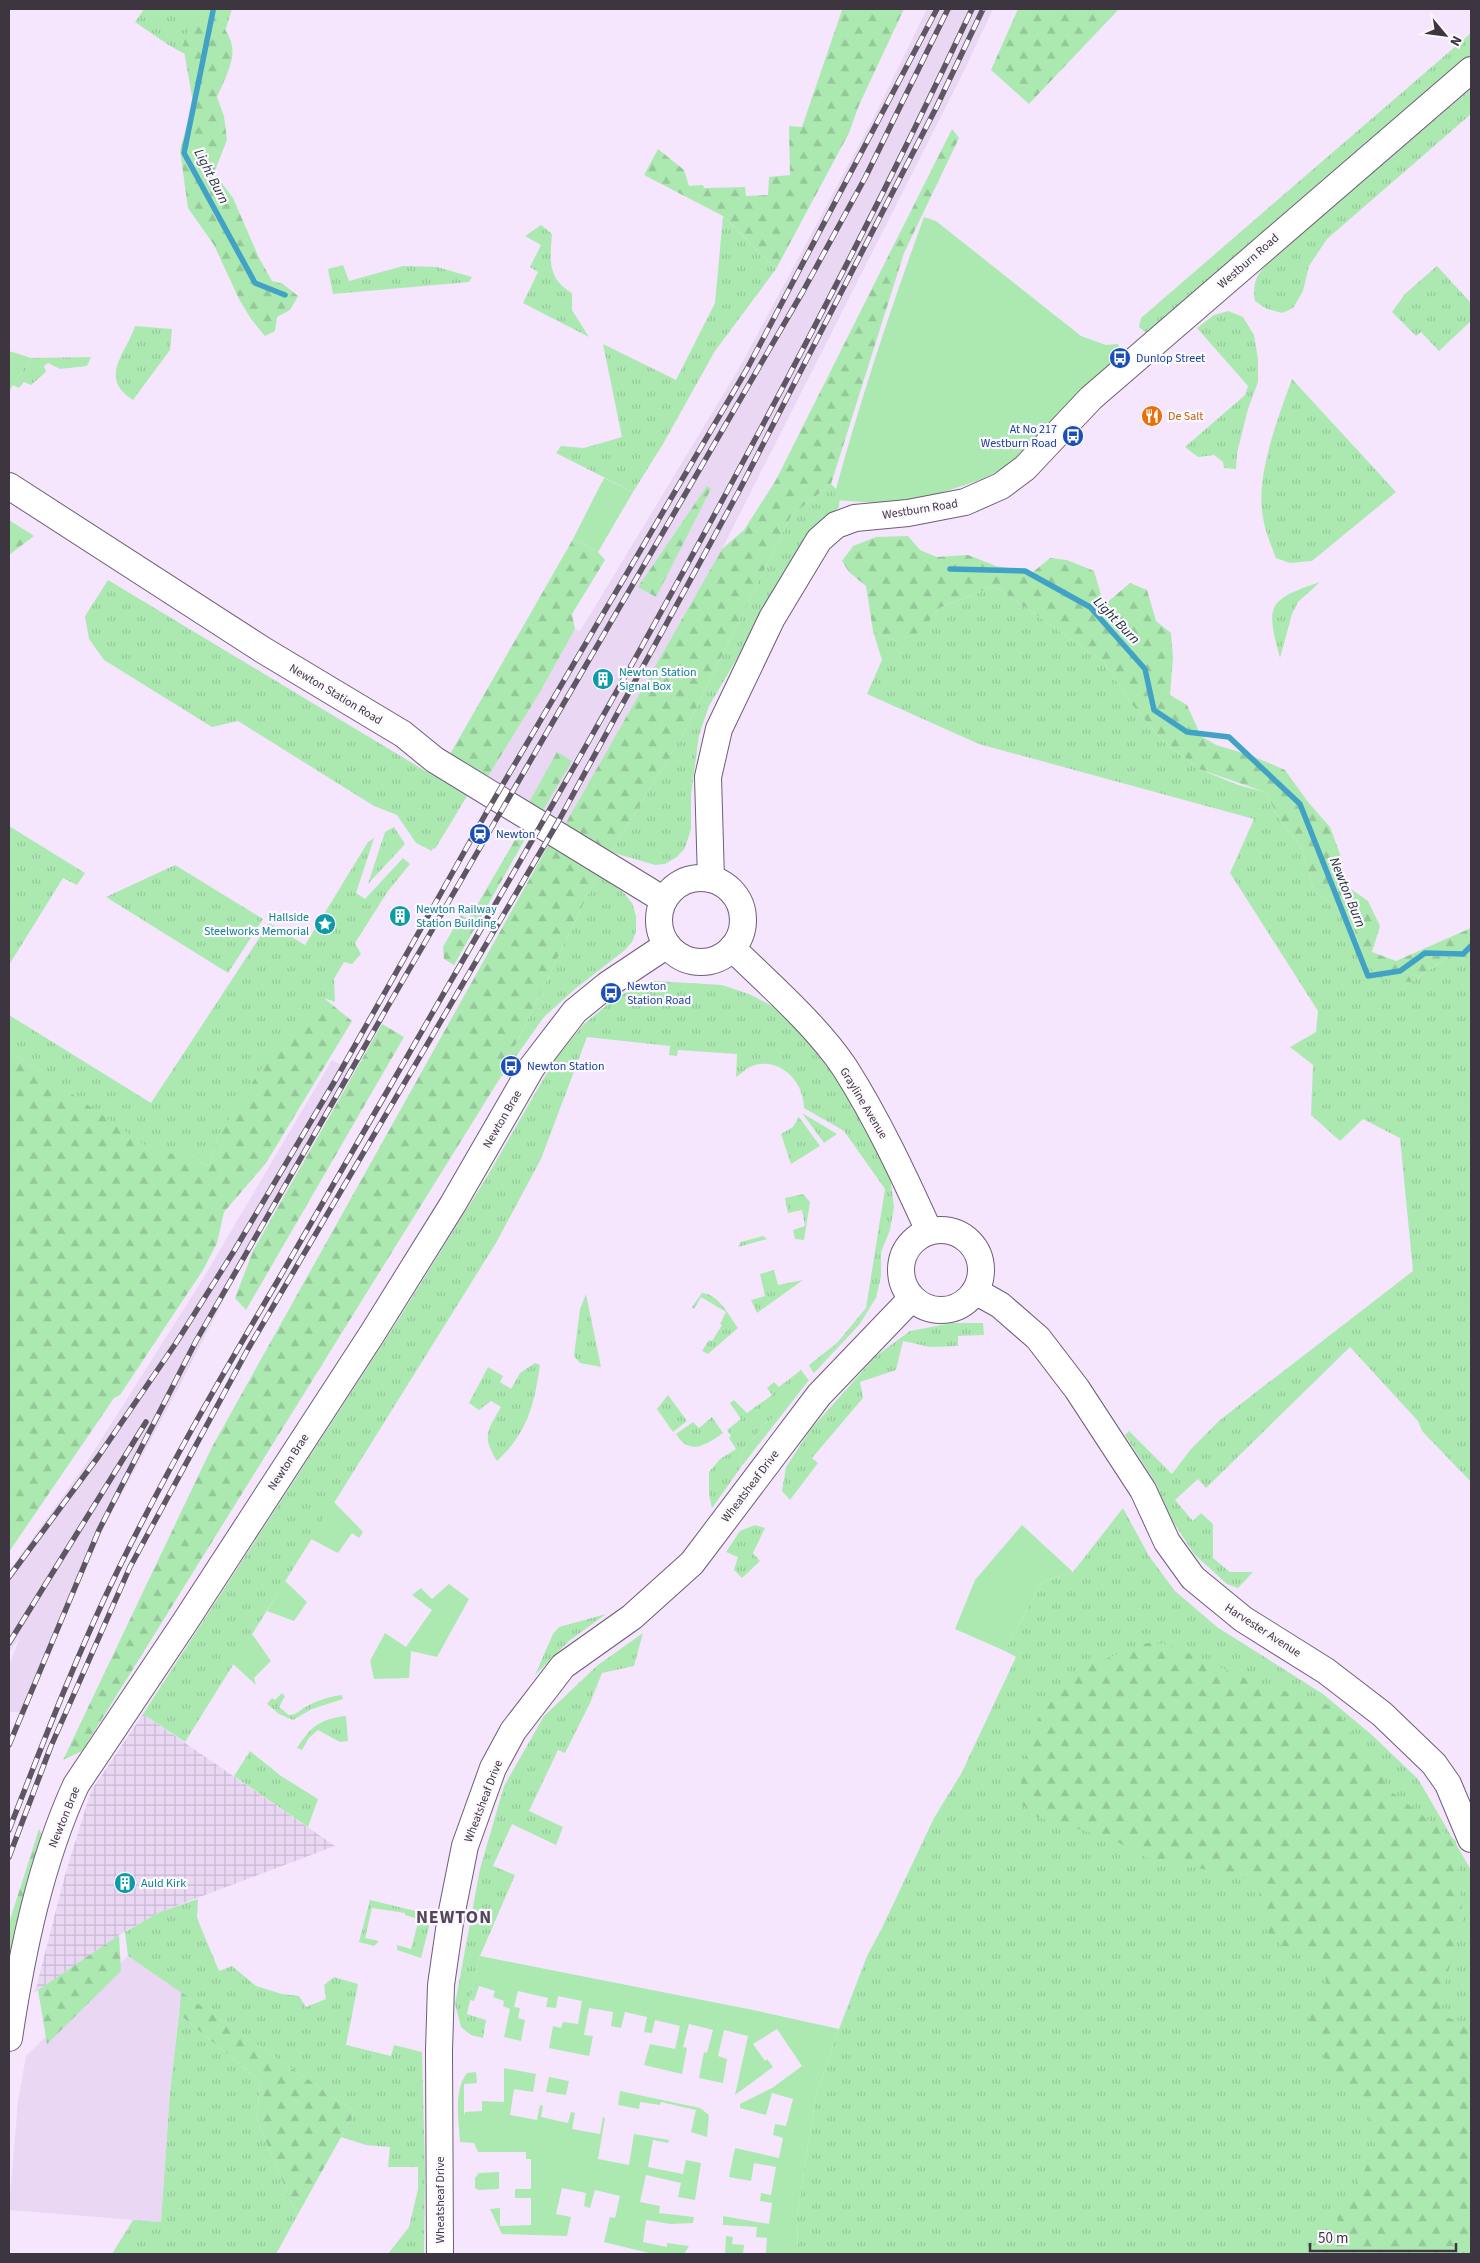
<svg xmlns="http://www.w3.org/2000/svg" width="1480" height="2263" font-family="'Source Sans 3',sans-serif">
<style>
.industrial{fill:url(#industrial-grid)}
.built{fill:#e9d7f4;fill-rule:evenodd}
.grass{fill:url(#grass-tufts)}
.forest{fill:url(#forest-firs)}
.green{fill:#ace9b1}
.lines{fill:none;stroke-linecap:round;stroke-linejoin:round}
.stream{stroke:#41a2c5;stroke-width:5.5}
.minor-casing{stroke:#6e5d77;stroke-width:28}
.minor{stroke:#fff;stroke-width:26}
.rail-casing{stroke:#5e5663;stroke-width:5.5}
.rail{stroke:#fcf8fe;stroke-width:4;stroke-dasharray:11;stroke-linecap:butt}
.labels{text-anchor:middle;stroke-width:4.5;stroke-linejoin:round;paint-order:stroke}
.street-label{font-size:12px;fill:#3d3641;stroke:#fcf8fe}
.transit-label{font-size:12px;fill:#164399;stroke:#fcf8fe;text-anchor:start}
.food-label{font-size:12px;fill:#c56008;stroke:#fcf8fe;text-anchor:start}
.culture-label{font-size:12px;fill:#0d838f;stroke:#fcf8fe;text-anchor:start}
.water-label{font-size:14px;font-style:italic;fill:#182d36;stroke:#fcf8fe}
.district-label{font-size:18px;font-weight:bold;letter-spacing:1px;fill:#54455d;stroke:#fcf8fe}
</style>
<defs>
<pattern id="industrial-grid" width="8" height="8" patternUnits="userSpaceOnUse" patternTransform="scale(1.25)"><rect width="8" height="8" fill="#e9d7f4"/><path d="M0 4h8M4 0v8" fill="none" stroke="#c9b9d2"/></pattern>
<pattern id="grass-tufts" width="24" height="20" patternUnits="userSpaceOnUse" patternTransform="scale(1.25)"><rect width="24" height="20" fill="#ace9b1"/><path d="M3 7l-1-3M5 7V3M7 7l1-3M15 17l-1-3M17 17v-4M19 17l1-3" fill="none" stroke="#95c899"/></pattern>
<pattern id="forest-firs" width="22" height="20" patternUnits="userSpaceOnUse" patternTransform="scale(1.25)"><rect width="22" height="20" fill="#ace9b1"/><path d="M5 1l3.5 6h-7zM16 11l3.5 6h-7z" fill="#95c899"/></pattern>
</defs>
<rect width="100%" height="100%" fill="#f5e6fe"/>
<polygon class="industrial" points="143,1714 335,1846 160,1912 119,1935 35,1992 65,1875 91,1791"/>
<g class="built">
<path d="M927 9H993L963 73 722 549 564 826 542 812 572 761 528 804 487 778 540 692 575 629 580 631 582 628 741 365 874 117ZM707 487 711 489 655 596 639 586Z"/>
<polygon points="332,1060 354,1071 266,1217 179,1387 106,1523 24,1712 9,1712 9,1666 20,1637 9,1652 9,1571 87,1462 201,1282"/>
<polygon points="128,1956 181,1992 170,2092 161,2222 9,2210 18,2102 26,2056"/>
</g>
<g class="grass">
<polygon points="144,9 232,9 221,44 185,54 170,46 135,22"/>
<polygon points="1471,33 1471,58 1150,336 1139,327 1141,318"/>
<path d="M1471 89V114L1327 239 1309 266 1303 291 1293 308 1282 313 1267 309 1255 301C1251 274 1263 269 1281 251Z"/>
<polygon points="723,216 776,269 715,351 663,444 633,492 556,453 561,446 584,448 622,437 603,344 676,380 715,303"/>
<path d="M541 225 552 234C550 259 547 279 572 293V310L589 337 523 303 538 272 530 267 541 245 525 236Z"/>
<polygon points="343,265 349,281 403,266 437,267 472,277 469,282 333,294 328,269"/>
<polygon points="1437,266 1471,303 1471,321 1439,351 1421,332 1416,336 1392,312 1405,294"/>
<polygon points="1228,311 1243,317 1254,335 1258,359 1258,382 1248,409 1237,453 1236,469 1224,468 1223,462 1214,455 1198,457 1185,447 1245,395 1248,386 1197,328 1214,315"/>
<path d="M135 326 172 329 170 350 133 400C98 377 126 354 135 326Z"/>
<polygon points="91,357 87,366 60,369 48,363 44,366 46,372 31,385 24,382 19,388 13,385 31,358"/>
<path d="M1292 379 1396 492 1312 561 1290 563 1276 558C1271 545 1265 531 1263 518 1255 476 1278 418 1292 379Z"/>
<polygon points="831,484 840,493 839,507 785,577 709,706 699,735 691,795 691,829 685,848 677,857 665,864 655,865 611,852 683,734 791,516"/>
<polygon points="108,580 467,796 435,849 433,848 432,851 416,843 397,815 374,806 238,721 212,727 104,660 89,639 85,616"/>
<path d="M1320 582 1298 602 1292 614 1280 658C1266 606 1266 600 1320 582Z"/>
<polygon points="995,586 1104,662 1130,702 1161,739 1199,769 1238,785 1265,792 1280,820 1301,847 1314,891 1351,916 1361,954 1411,982 1450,956 1471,958 1471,1482 1422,1431 1418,1421 1350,1347 1206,1488 1198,1479 1175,1500 1193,1521 1201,1513 1213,1524 1213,1558 1230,1572 1253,1572 1238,1588 1227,1584 1194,1554 1170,1517 1155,1482 1125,1435 1129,1431 1172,1474 1191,1449 1220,1420 1413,1271 1400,1138 1363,1119 1340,1141 1311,1115 1313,1065 1290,1047 1316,1032 1318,1011 1230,873 1254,819 979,744 867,694 882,660 873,631 896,641 919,633 939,608"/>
<polygon points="9,826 85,873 77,885 63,878 9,965"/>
<polygon points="394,827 405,844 368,884 385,832"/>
<polygon points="374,838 356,893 365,899 403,858 410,864 388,891 355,943 361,954 352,964 344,962 334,979 335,1002 324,998 219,1134 209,1167 190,1155 155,1153 9,1050 9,1015 151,1103 269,923 305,945 368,842"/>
<polygon points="175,865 263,919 228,973 106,897"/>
<polygon points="598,874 624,893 632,903 636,916 636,932 632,942 625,950 575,989 544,1017 497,1083"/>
<path d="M655 981 722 985 749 994 776 1008 810 1044 835 1078 861 1118 890 1176 894 1207 890 1230 881 1252V1276L876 1298 834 1350 821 1363 811 1369 809 1365 837 1343 866 1308 885 1189 844 1131 804 1108C804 1081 779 1056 752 1066 746 1068 741 1074 736 1077L737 1054 678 1050 677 1056 669 1055 670 1046 587 1037 541 1159 496 1243 185 1742 143 1714 400 1317 488 1175 555 1059 584 1024 618 996Z"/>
<polygon points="802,1113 837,1134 824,1143"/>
<polygon points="799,1117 820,1146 791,1164 781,1134 793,1127"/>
<polygon points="803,1194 810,1202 804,1240 795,1239 793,1230 805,1226 802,1210 788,1213 785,1198"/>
<polygon points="763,1236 767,1239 738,1247 741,1242"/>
<polygon points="774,1270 778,1285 803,1280 757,1313 751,1300 765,1296 760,1274"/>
<path d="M702 1293C719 1294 729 1316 738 1328L708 1354 702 1351 709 1340 712 1341 722 1325 720 1324 726 1312 701 1297 694 1309 692 1307Z"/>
<polygon points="586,1294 601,1367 580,1363 574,1356 580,1309"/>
<polygon points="952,1323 983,1323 984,1335 958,1336 958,1346 930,1347 903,1341 896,1370 860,1382 863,1398 812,1458 818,1463 790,1500 782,1491 786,1467 811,1429 876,1356 910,1331"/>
<path d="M535 1363 540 1365C534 1405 528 1432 497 1461 481 1436 488 1430 501 1407L491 1401 479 1410 469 1403 488 1367 503 1376 500 1382 511 1389 520 1373Z"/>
<path d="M801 1370 807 1378C802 1385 795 1388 789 1394 779 1405 778 1419 763 1424 761 1428 759 1433 757 1435 746 1446 737 1450 741 1467L712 1508 709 1495V1472L720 1459 736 1449 729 1438 731 1436 727 1430 741 1419 730 1403 734 1400 747 1413 772 1395 767 1388 774 1382 779 1387Z"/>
<polygon points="668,1395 687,1421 673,1432 657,1409"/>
<path d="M712 1417 723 1433C707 1444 690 1457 676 1434L693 1422 699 1428Z"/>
<polygon points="1123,1508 1149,1556 1175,1591 1217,1627 1323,1694 1372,1735 1418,1779 1471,1870 1471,2254 798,2254 797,2216 816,2095 839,2029 867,1956 881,1930 934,1818 961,1774 1016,1657 1005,1651 1042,1582 1073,1572"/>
<polygon points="755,1525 765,1528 753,1553 760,1561 742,1578 734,1570 738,1557 726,1552 740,1531"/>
<polygon points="606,1614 569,1641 535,1675 553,1634 559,1627"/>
<polygon points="643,1633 634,1666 602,1673 590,1703 565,1753 558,1750 529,1811 563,1827 556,1845 512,1824 493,1866 515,1875 480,1956 467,2014 486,2020 483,2038 471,2035 461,2027 455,2004 480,1869 504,1786 544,1716 598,1665"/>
<path d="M282 1693 285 1696 279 1707 289 1715C296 1715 301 1710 307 1706 317 1701 330 1696 342 1695L343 1699 312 1709 293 1720 279 1714 267 1704 272 1698 275 1700Z"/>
<path d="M346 1716 348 1741 340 1742 318 1730 309 1738 302 1750 297 1748C311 1726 320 1719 346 1716Z"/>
<polygon points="250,1751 281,1776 318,1799 308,1827 234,1776"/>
<polygon points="198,1899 197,1918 219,1971 232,1966 256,1986 282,1994 299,1996 306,2007 326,1999 324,1985 334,1977 358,1984 346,2045 391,2056 394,2045 422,2052 425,2171 424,2254 388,2254 409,2227 418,2189 418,2167 388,2167 390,2147 366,2145 341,2137 355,2112 128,1956 125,1932 160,1912"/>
<polygon points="370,1900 432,1915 421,1958 397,1950 397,1945 411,1949 419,1919 405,1915 405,1913 372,1908 365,1938 379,1941 374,1946 359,1942"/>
<polygon points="179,2014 260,2081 257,2120 297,2216 276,2254 112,2254 133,2220 161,2222 170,2092"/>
</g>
<g class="forest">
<path d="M204 9H209C242 46 236 55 217 97L224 116 227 140 214 173 233 198 259 258 272 281 283 284 298 296 290 310 277 317 275 331 265 336 251 319 239 299 214 245 188 208 180 150 193 103 183 45 193 15Z"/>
<polygon points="854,9 904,9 859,105 849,133 776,269 723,216 644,175 658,149 684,170 689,186 703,185 704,188 745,187 746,196 768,195 769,177 790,175 789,126 802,127 842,10"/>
<polygon points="1018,9 1119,9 1029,104 991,70"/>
<polygon points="952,129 959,138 904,253 831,484 791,516 683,734 611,852 564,826 722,549 744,530 776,480"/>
<polygon points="707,486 711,489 656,597 638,587"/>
<polygon points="9,520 34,536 9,555"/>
<polygon points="908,536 920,550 937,557 968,555 996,566 1033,572 1050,558 1067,560 1094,571 1104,605 1130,583 1147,590 1156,621 1171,633 1173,658 1170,695 1187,705 1201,736 1216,745 1250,755 1285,770 1308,802 1330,827 1340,854 1344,884 1368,901 1380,926 1372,952 1396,961 1471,928 1471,958 1450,956 1411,982 1378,978 1361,954 1351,916 1314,891 1301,847 1280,820 1265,792 1199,769 1161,739 1130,702 1104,662 995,586 939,608 920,633 896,641 873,631 866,586 849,572 842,561 853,546 876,537"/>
<polygon points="573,539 598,552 605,560 572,614 575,629 540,692 487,778 449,756"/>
<polygon points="557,752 572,761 542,812 528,804"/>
<polygon points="522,828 529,832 454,965 444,959 443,947 461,915 469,919"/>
<polygon points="549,844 598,874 497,1083 82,1751 63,1760 212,1447"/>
<polygon points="324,998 352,1021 266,1163 224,1212 217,1243 203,1270 120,1395 114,1398 9,1552 9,1050 155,1152 190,1155 209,1167 219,1134 282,1037"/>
<polygon points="382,1024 404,1037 246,1310 235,1298 253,1251"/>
<path d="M1147 1643 1168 1644 1258 1684 1316 1700 1334 1708 1393 1793 1456 1841 1463 1922 1440 1999C1441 2021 1452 2019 1471 2023V2254H1320L1334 2241 1339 2227 1336 2213 1338 2201 1356 2185 1369 2162 1375 2147 1374 2129 1368 2114 1347 2093 1308 2031C1306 2014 1316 2001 1327 1989L1325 1973 1314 1961 1300 1951 1281 1945 1262 1925 1259 1889 1243 1877 1147 1858 1112 1839 1037 1817 1022 1804C1022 1797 1021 1791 1021 1785 1022 1754 1045 1688 1073 1673 1096 1661 1123 1653 1147 1643Z"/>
<polygon points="39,1829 46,1842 9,1997 9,1923"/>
<polygon points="119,1935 121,1971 47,2044 38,1990"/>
<polygon points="181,1992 355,2112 297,2216 257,2120 260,2081 179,2014"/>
</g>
<g class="green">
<path d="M924 217 936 221 1081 336 1106 345 1118 344 1121 351 1115 365 1009 465 983 479 928 497 879 503 833 500C859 404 890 310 924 217Z"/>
<polygon points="9,351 31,358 9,391"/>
<polygon points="604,478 633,492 598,552 573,539"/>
<polygon points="876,1298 859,1325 814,1373 811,1369 821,1363 834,1350"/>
<path d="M807 1378 809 1380 741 1467C737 1450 746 1446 757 1435 759 1433 761 1428 763 1424 778 1419 776 1407 785 1396 792 1389 801 1386 807 1378Z"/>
<polygon points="334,1502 363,1532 359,1538 352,1533 338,1553 311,1539"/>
<polygon points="1022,1525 1073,1572 1042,1582 1005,1651 955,1629 975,1580"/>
<polygon points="285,1581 307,1602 294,1621 267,1611"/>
<polygon points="449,1584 469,1599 437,1657 411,1651 409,1678 374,1679 370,1661 385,1633 406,1647 432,1610 412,1595 421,1588 432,1599"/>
<polygon points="252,1634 271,1661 254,1678 256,1685 233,1664"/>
<polygon points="480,1956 758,2011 839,2029 816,2095 797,2216 798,2254 766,2254 767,2238 756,2237 757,2227 723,2225 723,2216 769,2224 772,2203 760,2201 761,2193 771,2195 776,2167 754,2163 751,2181 729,2177 735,2148 779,2158 783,2138 773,2135 775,2124 786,2126 793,2099 772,2093 766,2115 740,2108 740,2104 772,2088 802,2066 777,2029 753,2044 765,2061 767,2059 773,2067 735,2095 748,2036 724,2030 718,2056 727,2059 723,2083 699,2078 704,2052 707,2053 713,2030 689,2024 683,2047 687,2048 682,2074 644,2065 650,2044 675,2049 680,2026 655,2020 652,2033 644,2032 647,2017 625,2012 621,2028 611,2026 613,2012 589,2008 584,2035 593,2036 589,2056 549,2048 553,2026 561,2028 563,2022 578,2024 582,2001 558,1996 556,2008 546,2007 548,1998 518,1991 514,2007 520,2008 518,2018 525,2020 521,2041 504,2037 510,2009 503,2006 504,2001 493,1997 495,1991 479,1986 474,2001 470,2000"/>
<path d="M504 2068 536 2074 533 2092 514 2089 510 2115 537 2120 540 2105 543 2106 541 2117 568 2123 571 2112 575 2113 572 2129 600 2134 603 2117 605 2118 598 2159 629 2165 634 2134 669 2140 668 2143 653 2140 648 2167 683 2174 686 2160 701 2163 695 2200 678 2197 681 2183 646 2175 640 2202 660 2206 659 2213 694 2217 693 2223 671 2224 646 2220 643 2242 667 2247V2243L689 2246 684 2254H653L604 2242 610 2217 615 2218 620 2196 595 2190 590 2208 584 2206 586 2193 562 2188 556 2214 571 2217 567 2236 502 2234 490 2209 500 2208V2226L531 2225V2198H515V2189H531V2159H526V2152H478L474 2143 460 2142C459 2122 453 2090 467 2073L476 2072 477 2083 464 2084V2116L465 2112 482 2111V2101L504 2102Z"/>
<polygon points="549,2077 569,2081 566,2095 546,2092"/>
<polygon points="620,2091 700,2108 709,2115 707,2137 691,2132 696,2110 661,2102 660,2105 640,2102 639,2109 618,2105"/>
<polygon points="499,2172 499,2189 478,2190 475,2188 475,2178 479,2173"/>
<polygon points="726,2236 733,2237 732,2244 744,2245 743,2254 725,2254"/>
</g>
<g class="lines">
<g class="stream">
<polyline points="213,11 184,153 255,283 285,295"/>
<polyline points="950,569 1025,571 1090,607 1145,669 1154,710 1187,732 1229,737 1300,804 1368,976 1400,971 1425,953 1463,954 1471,946"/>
</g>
<g class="minor-casing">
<g id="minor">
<polyline points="9,486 263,650 403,734 435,760 664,900"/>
<circle cx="701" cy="920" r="42"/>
<polyline points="711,879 708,777 719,729 772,618 819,540 836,525 855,518 908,513 965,502 1001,486 1025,468 1091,398 1471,70"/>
<path d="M732 948C769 984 817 1026 845 1068 878 1120 904 1176 929 1231"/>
<circle cx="941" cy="1270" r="40"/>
<polyline points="975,1291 1000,1305 1038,1338 1077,1389 1143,1490 1167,1542 1193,1578 1243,1619 1326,1671 1382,1714 1434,1764 1448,1784 1471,1839"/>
<path d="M9 2038C22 1952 40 1864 76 1785L185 1622 372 1334 453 1204 532 1067 575 1011 607 985 667 945"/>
<polyline points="440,2254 439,2051 441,1985 451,1916 465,1846 493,1768 513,1731 563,1666 632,1617 692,1563 819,1395 912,1298"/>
</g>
</g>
<use href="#minor" class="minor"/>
<g class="rail-casing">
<g id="rail">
<polyline points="9,1577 98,1457 176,1343 234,1251 336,1079 489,808 747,369 937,9"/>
<polyline points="9,1643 146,1422"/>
<polyline points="9,1745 99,1530 196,1341 388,1006 802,293 865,178 948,9"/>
<path d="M9 1830C43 1743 76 1656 117 1572 165 1473 221 1377 277 1282 343 1168 408 1055 474 941 651 636 822 328 972 9"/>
<polyline points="9,1857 51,1746 130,1567 248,1349 558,822 739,491 936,108 983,9"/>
</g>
</g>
<use href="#rail" class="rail"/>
</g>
<defs>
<g id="bus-disc" transform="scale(1.125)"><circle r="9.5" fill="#1a4fb4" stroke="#fcf8fe"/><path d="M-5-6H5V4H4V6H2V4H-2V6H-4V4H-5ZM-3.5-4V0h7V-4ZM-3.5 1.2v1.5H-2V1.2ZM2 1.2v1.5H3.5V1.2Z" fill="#fff"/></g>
<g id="restaurant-disc" transform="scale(1.125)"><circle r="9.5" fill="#e8710a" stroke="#fcf8fe"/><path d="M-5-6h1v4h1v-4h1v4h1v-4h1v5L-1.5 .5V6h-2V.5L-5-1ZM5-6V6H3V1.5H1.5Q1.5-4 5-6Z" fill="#fff"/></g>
<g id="building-disc" transform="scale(1.125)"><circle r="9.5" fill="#0f9aa8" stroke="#fcf8fe"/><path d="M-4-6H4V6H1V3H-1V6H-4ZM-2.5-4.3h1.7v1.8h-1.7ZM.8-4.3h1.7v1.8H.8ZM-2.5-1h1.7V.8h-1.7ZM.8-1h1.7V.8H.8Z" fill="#fff"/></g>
<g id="station-disc" transform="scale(1.125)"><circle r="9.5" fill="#1a4fb4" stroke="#fcf8fe"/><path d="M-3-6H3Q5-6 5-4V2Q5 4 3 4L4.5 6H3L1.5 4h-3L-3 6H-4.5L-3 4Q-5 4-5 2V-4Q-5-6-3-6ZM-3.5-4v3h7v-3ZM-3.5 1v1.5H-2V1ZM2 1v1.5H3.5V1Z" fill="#fff"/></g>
<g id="sight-disc" transform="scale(1.125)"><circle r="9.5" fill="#0f9aa8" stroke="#fcf8fe"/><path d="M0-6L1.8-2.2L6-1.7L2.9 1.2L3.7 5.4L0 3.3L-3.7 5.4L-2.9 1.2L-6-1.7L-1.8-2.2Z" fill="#fff"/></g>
</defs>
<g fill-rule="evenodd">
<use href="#bus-disc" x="1120" y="358"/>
<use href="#restaurant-disc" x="1152" y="416"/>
<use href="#bus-disc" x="1073" y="436"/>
<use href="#building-disc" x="603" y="679"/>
<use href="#station-disc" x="480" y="834"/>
<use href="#building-disc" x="400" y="916"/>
<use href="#sight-disc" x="325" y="924"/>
<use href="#bus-disc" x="611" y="993"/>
<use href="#bus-disc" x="511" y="1066"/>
<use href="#building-disc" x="125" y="1883"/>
</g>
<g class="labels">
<g class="street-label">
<text transform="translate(1248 261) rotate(-41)" y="4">Westburn Road</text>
<text transform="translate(920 509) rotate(-9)" y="4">Westburn Road</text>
<text transform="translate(336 694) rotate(31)" y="4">Newton Station Road</text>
<text transform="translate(864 1103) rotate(59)" y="4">Grayline Avenue</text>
<text transform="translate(502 1119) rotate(-60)" y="4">Newton Brae</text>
<text transform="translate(288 1462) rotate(-57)" y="4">Newton Brae</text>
<text transform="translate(750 1486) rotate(-53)" y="4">Wheatsheaf Drive</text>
<text transform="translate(1263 1630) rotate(33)" y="4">Harvester Avenue</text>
<text transform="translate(483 1801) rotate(-69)" y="4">Wheatsheaf Drive</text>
<text transform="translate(64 1817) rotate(-68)" y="4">Newton Brae</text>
<text transform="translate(440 2200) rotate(-90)" y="4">Wheatsheaf Drive</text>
</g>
<g class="transit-label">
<text x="1136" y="362">Dunlop Street</text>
<text x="1057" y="433" text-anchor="end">At No 217<tspan x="1057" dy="14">Westburn Road</tspan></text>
<text x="496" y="838">Newton</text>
<text x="627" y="990">Newton<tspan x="627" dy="14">Station Road</tspan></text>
<text x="527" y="1070">Newton Station</text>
</g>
<g class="food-label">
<text x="1168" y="420">De Salt</text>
</g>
<g class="culture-label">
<text x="619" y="676">Newton Station<tspan x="619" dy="14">Signal Box</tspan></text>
<text x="416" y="913">Newton Railway<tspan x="416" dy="14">Station Building</tspan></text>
<text x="309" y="921" text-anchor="end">Hallside<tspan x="309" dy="14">Steelworks Memorial</tspan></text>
<text x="141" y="1887">Auld Kirk</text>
</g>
<g class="water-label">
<text transform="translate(212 176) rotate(63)" y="5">Light Burn</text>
<text transform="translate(1117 620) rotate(46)" y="5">Light Burn</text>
<text transform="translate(1348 892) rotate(68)" y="5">Newton Burn</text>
</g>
<g class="district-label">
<text x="454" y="1923">NEWTON</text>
</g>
</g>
<rect width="1480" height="2263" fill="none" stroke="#3d3641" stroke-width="20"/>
<g transform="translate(1445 35) rotate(119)" stroke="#fcf8fe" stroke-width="4" paint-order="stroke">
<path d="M0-4L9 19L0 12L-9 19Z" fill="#3d3641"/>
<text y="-8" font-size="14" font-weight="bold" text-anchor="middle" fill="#3d3641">N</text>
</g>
<path d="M1310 2243v8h146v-8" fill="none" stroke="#3d3641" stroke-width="2.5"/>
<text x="1318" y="2243" font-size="15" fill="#3d3641" stroke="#fcf8fe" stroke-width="4" paint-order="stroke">50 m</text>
</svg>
